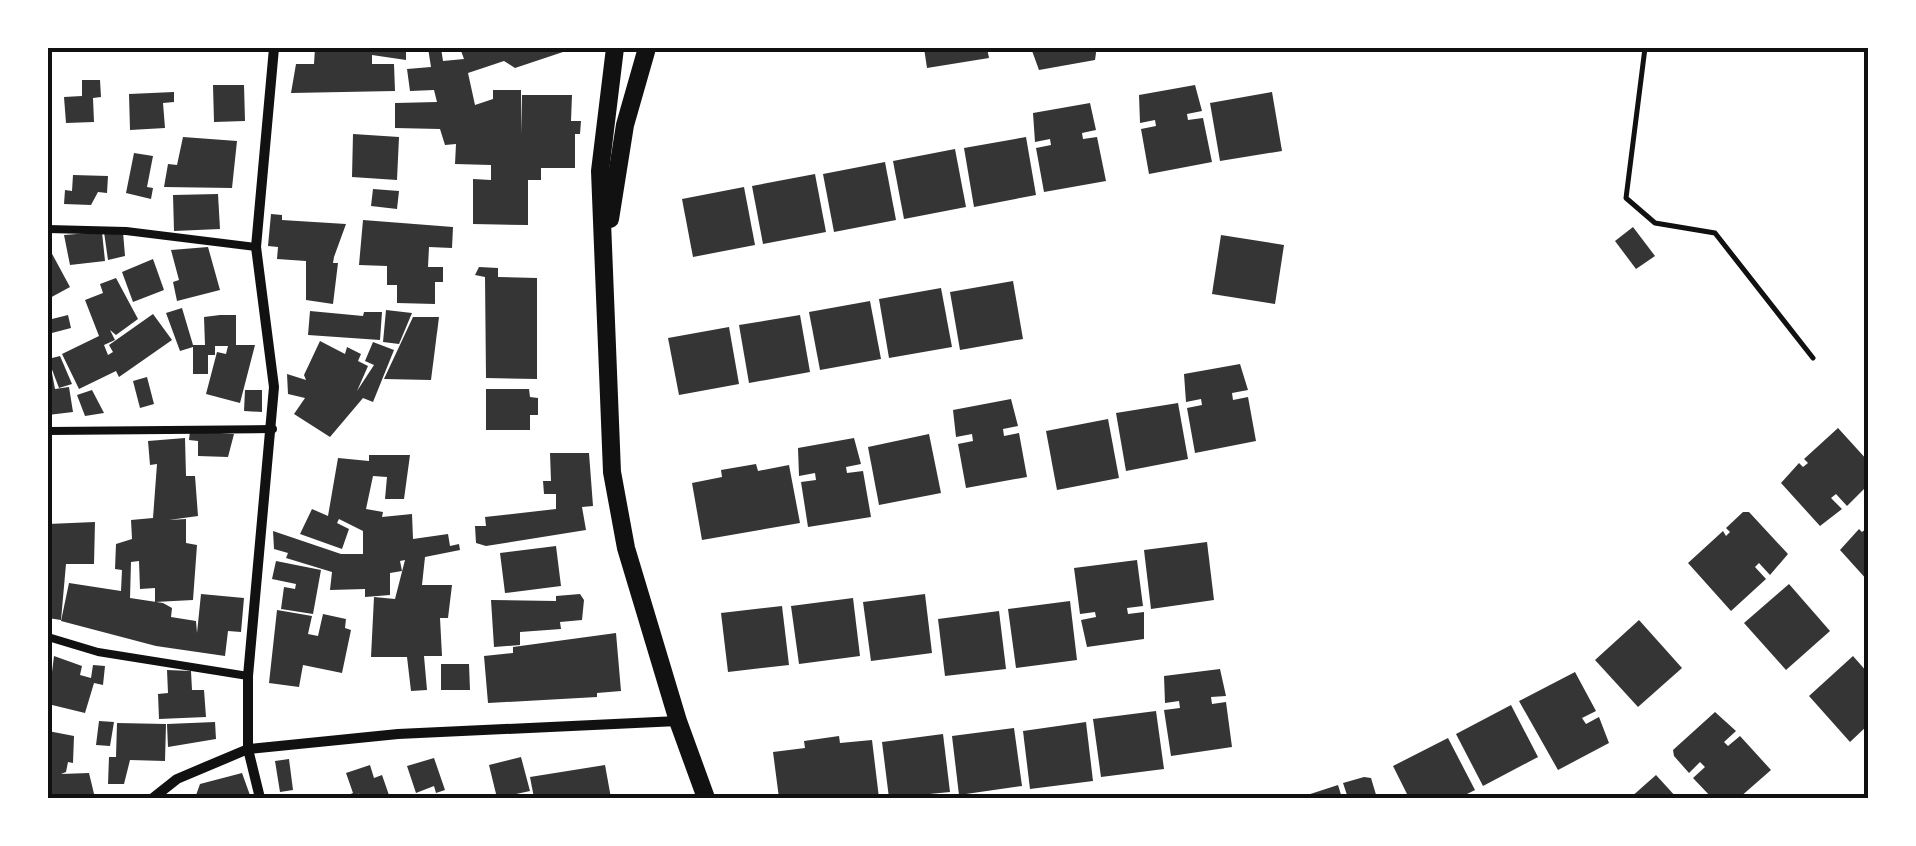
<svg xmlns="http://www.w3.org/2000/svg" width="1916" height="846" font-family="Poppins,sans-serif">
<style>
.building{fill:#353535}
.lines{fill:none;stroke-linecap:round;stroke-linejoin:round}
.path{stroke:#111;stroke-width:5}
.service{stroke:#111;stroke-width:8}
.minor{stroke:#111;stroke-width:10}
.tertiary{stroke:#111;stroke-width:18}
.neatline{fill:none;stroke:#111;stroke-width:4}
</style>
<rect width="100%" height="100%" fill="#fff"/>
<g class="building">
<polygon points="315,48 406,48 406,60 372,55 372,64 394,64 395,91 291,93 296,64 314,64"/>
<polygon points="428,48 441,48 443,61 464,59 460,48 561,48 563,52 515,68 504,61 468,73 475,105 493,99 493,90 521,90 521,134 522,95 572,95 571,121 581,121 580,134 575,134 575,168 541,168 541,180 528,180 528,225 473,224 473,179 491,180 491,165 455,164 456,144 445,145 440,129 395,128 395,103 437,102 434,90 410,91 407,69 431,67"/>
<polygon points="924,48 987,48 989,58 927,68"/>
<polygon points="1031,48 1095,48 1096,53 1095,60 1039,70"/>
<polygon points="82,80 100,80 101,97 93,98 94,122 66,123 64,97 82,96"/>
<polygon points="213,85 244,85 245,121 214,122"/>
<polygon points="1195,85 1202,111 1187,114 1188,120 1203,118 1212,162 1149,174 1141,129 1156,126 1155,120 1140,123 1139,95"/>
<polygon points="174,92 174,102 163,103 165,128 130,130 129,94"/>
<polygon points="1272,92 1282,151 1220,161 1210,103"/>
<polygon points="1090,103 1096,130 1082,133 1083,139 1097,137 1106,181 1044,192 1036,148 1051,145 1050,139 1035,142 1033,113"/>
<polygon points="353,134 399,137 397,180 352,177"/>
<polygon points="183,137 237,141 232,188 164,187 168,164 177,165"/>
<polygon points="1026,137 1036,195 974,207 964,148"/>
<polygon points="955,149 966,207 904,219 893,161"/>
<polygon points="134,153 153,156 147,187 153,188 151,199 126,193"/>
<polygon points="885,162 896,220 834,232 823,174"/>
<polygon points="815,174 826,232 763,244 752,186"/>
<polygon points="73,175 108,176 107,193 98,192 91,205 64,204 65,190 72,191"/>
<polygon points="744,187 755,245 693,257 682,199"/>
<polygon points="373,189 399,191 397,209 371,206"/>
<polygon points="218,194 220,229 174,231 173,195"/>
<polygon points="271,214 282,215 282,220 346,224 334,257 333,263 338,263 333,304 306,300 306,261 277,259 278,247 268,246"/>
<polygon points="363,220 453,227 452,248 429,247 428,267 443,267 443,282 435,282 435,304 397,303 397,285 387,285 387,266 359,265"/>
<polygon points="1633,227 1655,256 1636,269 1615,241"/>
<polygon points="102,232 105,261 70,265 64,235"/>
<polygon points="104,232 123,232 125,256 108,260"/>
<polygon points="1221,235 1284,245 1275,304 1212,294"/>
<polygon points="208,247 220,290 177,301 173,282 179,280 171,250"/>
<polygon points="50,250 70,287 48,299 48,252"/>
<polygon points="153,259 164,290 133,302 122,272"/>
<polygon points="479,267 498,268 498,277 537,278 537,379 486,378 485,277 475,275"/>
<polygon points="116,278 138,319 116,335 110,330 115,340 104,345 108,355 113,352 109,345 153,314 172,340 119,377 116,371 79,389 62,354 99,336 85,300 103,293 100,284"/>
<polygon points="1013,281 1023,339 960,350 950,292"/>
<polygon points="941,288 952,347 889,358 879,299"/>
<polygon points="870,301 881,359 820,370 809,312"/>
<polygon points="182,308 193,345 205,345 204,317 220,315 236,315 236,345 255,345 240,403 206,394 217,352 226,354 228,346 215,346 215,355 208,355 208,374 193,374 193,347 180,351 166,313"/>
<polygon points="386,310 412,313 399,344 383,342"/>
<polygon points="310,311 363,316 364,312 382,312 380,340 308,335"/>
<polygon points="68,315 71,328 48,334 48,320"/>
<polygon points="800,315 810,372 749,383 739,325"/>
<polygon points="413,317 439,317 431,380 384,379"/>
<polygon points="729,327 739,384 679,395 668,338"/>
<polygon points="320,341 345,354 347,347 361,354 358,361 368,366 357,391 374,365 365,361 373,342 394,350 373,402 363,398 330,437 294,414 305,398 288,394 287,374 306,380 304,375"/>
<polygon points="60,356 72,384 59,388 48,359"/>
<polygon points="1240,364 1248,390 1232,393 1233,400 1248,397 1256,441 1195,453 1187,408 1202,405 1201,399 1186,402 1184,374"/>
<polygon points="48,373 52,373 55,389 69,387 73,412 48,415"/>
<polygon points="147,377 154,404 140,408 133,381"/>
<polygon points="486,389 529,389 530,397 538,398 538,415 530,415 530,430 486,430"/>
<polygon points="92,390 104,413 85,416 77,395"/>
<polygon points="245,390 262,390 262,412 244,411"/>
<polygon points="1011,399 1018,426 1003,429 1004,436 1019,433 1027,477 966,488 958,444 973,441 972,434 956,437 953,410"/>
<polygon points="1178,403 1188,459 1126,471 1116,413"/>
<polygon points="1108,419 1119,478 1057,490 1046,431"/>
<polygon points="1838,428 1868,461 1868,485 1847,506 1836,494 1831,498 1842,509 1820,526 1781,483 1799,463 1803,467 1808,463 1804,459"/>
<polygon points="190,431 234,434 228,457 198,456 198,441 189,440"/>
<polygon points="929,434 941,493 879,505 868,447"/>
<polygon points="185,438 186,476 195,476 198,516 169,520 186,519 186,543 197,545 193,600 155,602 155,588 140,589 139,561 131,562 130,598 163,603 172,608 171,617 196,621 197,633 201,594 244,598 241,632 228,631 225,656 156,646 61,621 69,583 121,591 122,570 115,569 116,544 132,539 131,520 153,518 157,464 150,465 148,441"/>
<polygon points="854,438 861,464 846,467 847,473 863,471 871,517 808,527 801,482 816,480 815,473 799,476 798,448"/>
<polygon points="550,453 589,453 593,506 582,507 586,530 486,546 476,543 475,526 486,526 485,517 556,509 556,494 544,494 543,481 551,481"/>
<polygon points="369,455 410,455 404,499 385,499 387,477 373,476 366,509 383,512 382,517 412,514 413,539 448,534 450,546 459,544 460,550 425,557 422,585 452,585 448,618 440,618 442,656 424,656 427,690 411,691 407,657 371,657 374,597 395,599 405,560 400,561 402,571 390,573 390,595 365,597 365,589 330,590 332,572 286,558 288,553 274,549 273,531 341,554 363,554 363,531 339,519 337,523 349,529 342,549 300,534 312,509 328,516 338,458 369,461"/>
<polygon points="756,464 758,471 789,465 800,523 702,540 692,483 722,477 721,470"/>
<polygon points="1743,512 1749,512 1788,554 1770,575 1759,563 1755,567 1766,579 1731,611 1688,563 1723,531 1726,536 1730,532 1726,528"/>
<polygon points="1868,521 1868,581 1840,550 1859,529 1862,532 1867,528"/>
<polygon points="95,522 94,564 66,564 61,620 48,618 48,524"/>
<polygon points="1207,542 1214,600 1151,609 1144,550"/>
<polygon points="556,546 561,586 505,593 500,553"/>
<polygon points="1137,560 1143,606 1127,608 1128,614 1144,612 1144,639 1087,647 1081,620 1096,617 1095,612 1080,614 1074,568"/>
<polygon points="276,561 321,570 313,614 281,609 284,587 295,589 296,584 272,579"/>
<polygon points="1789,584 1830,631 1786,670 1744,623"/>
<polygon points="580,594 584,600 582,620 560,622 561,629 520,632 520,645 494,647 491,600 556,601 556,596"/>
<polygon points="925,594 932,653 871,661 863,602"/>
<polygon points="853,598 860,656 799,664 791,606"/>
<polygon points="1070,601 1077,660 1016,668 1008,609"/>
<polygon points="782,606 789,665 728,672 721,613"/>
<polygon points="277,610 312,616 308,634 318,636 323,614 346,619 345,628 351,630 342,673 303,665 299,687 269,683"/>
<polygon points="999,611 1006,669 945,676 938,619"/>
<polygon points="1639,620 1682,668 1638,707 1595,660"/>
<polygon points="616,633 621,691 597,693 597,697 488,703 484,656 513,653 513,647"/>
<polygon points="54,656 82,666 80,675 91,678 93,665 105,666 103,685 94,683 85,713 48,704"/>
<polygon points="1853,656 1868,673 1868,725 1850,742 1809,696"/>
<polygon points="441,664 469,664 470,690 441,690"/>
<polygon points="1220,669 1226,696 1211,697 1212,704 1226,702 1232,747 1171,756 1164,710 1180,708 1179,701 1165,703 1164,676"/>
<polygon points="167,670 191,671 192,690 204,690 206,717 159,719 158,694 168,693"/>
<polygon points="1575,672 1596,711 1582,718 1586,724 1599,717 1609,743 1558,770 1519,701"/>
<polygon points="1511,705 1538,757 1483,786 1456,734"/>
<polygon points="1156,711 1164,769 1101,777 1093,719"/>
<polygon points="1715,712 1736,731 1724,742 1728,746 1740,736 1771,770 1739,798 1712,798 1693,778 1705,767 1700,762 1689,773 1674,756 1673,750"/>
<polygon points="99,721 114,722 110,746 96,745"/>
<polygon points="215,722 216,739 168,747 167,724"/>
<polygon points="1086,722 1093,781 1030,789 1023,731"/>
<polygon points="117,723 166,724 165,761 130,760 124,784 108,784 109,757 116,757"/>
<polygon points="1014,728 1022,786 959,795 952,736"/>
<polygon points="48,731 74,736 73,763 68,762 66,772 61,774 89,773 95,798 48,798"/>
<polygon points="943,734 950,792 889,798 882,742"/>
<polygon points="839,736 840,743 872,740 879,798 779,798 773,752 805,748 804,741"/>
<polygon points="1448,738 1475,790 1459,798 1409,798 1393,766"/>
<polygon points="521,757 530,791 497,798 489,765"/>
<polygon points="434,758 445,790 436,793 434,786 416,793 407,766"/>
<polygon points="289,759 293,790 280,792 275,761"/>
<polygon points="370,765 374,778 382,775 390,798 360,798 358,793 358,798 341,798 353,793 346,773"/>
<polygon points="605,765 611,798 534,798 530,777"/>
<polygon points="242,773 251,798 195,798 200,784"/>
<polygon points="1656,775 1677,798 1630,798"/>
<polygon points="1364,777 1371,778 1377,798 1348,798 1343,783"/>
<polygon points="1338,785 1342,798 1298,798"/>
</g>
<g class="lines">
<polyline class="path" points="1645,48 1626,198 1655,223 1715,233 1813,358"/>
<g class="service">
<polyline points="48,229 126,231 256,247"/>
<polyline points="48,431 273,429"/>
<polyline points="48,637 98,652 248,676"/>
</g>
<g class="minor">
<polyline points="153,798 177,779 248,749 398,734 678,721"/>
<polyline points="260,798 248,749 248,676 274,387 256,247 274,48"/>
</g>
<g class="tertiary">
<polyline points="615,48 600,171 612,472 626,548 678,721 706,798"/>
<polyline points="610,219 625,125 647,48"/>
</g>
</g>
<rect width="1916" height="846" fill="none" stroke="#ffffff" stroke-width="100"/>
<rect x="50" y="50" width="1816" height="746" class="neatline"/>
</svg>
